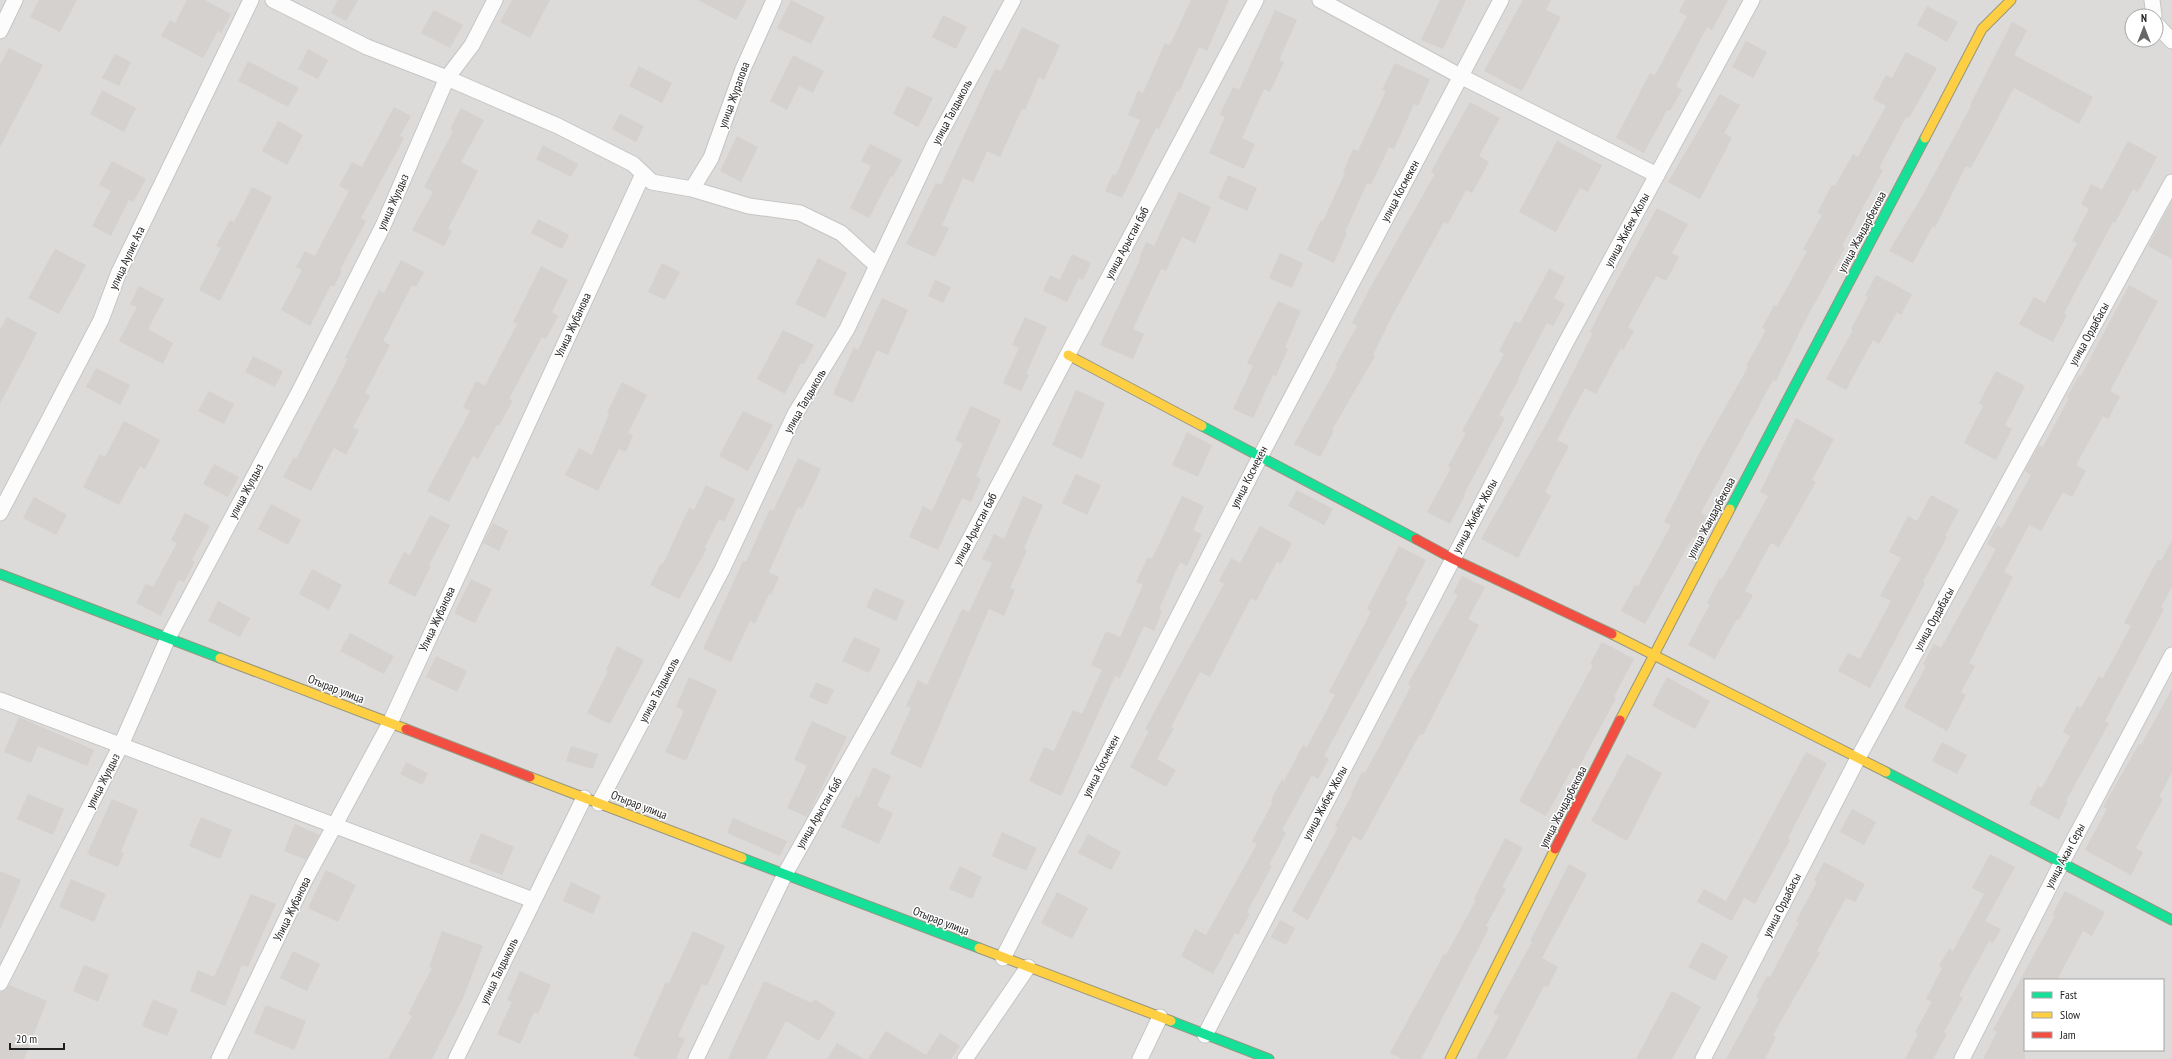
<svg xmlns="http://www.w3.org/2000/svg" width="2172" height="1059" font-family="'PT Sans Narrow',sans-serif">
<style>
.residential{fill:#dcdbd9;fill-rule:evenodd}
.building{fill:#d4d1cf}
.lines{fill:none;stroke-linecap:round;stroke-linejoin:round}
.street-casing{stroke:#c6c5c4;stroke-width:17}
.fast-casing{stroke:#96977f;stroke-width:11}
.slow-casing{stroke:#96977f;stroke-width:11}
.jam-casing{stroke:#96977f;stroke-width:11}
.street{stroke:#fcfcfc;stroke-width:15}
.fast{stroke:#16e098;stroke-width:9}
.slow{stroke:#ffcf43;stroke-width:9}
.jam{stroke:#f24e42;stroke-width:9}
.labels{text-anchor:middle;stroke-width:3;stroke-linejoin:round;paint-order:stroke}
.street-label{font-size:12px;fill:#1f1f1f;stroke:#fff}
</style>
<rect width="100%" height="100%" fill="#edebe8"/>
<path class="residential" d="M0 0H2172V1059H0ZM2132 16H2156V40H2132ZM2025 980H2163V1050H2025Z"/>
<g class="building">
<polygon points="39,0 77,0 60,32 30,17"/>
<polygon points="187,0 205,0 231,14 221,33 218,31 203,58 161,36 170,20 175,23"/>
<polygon points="338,0 358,0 346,21 331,13"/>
<polygon points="512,0 550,0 530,38 500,22"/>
<polygon points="698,0 747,0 736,20"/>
<polygon points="791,0 825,17 811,44 777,28"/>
<polygon points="1191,0 1229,0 1207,51 1199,47 1179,92 1177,91 1159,129 1156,128 1122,198 1105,191 1113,174 1116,175 1140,120 1128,115 1138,91 1143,93 1165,43 1170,45"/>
<polygon points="1440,0 1466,0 1443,49 1421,40"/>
<polygon points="1523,0 1551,0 1546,10 1561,17 1522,91 1484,71"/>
<polygon points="1685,0 1728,0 1712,30 1707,27 1676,86 1682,90 1670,111 1667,110 1644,153 1616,138 1650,73 1655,75 1687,16 1679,12"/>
<polygon points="1927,6 1958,22 1947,42 1917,25"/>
<polygon points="434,10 463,25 450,48 421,33"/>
<polygon points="1275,10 1297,20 1279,60 1284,62 1270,92 1264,89 1242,138 1255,144 1244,169 1209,153 1225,117 1220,114 1233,87 1239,90"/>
<polygon points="943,15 967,27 956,49 932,37"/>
<polygon points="2012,22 2027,30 2014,55 2093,97 2079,124 2014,88 1971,168 1966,166 1935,228 1933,226 1913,263 1889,251 1924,193 1971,106 1970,105"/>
<polygon points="1022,27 1060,45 1044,80 1039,77 1025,110 1022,109 1000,157 987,151 973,183 963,178 942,225 949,228 935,257 906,244 936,183 941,185 995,69 1001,71"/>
<polygon points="1746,41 1767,52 1753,78 1732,67"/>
<polygon points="9,48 43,65 0,147 0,65"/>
<polygon points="308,49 328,60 318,79 298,69"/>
<polygon points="1906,52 1937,68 1909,118 1906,117 1879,168 1883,170 1842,246 1845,248 1805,321 1776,381 1773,380 1701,513 1707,516 1695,538 1693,537 1645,624 1621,611 1635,585 1638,586 1671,525 1664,522 1701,450 1748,367 1746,366 1766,330 1762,328 1774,305 1777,306 1807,251 1803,249 1822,215 1817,213 1832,185 1835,186 1853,154 1858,157 1886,106 1873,99 1886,75 1892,78"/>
<polygon points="115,54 131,62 119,86 102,78"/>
<polygon points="793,55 824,71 813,93 799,86 787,110 770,101"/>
<polygon points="248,61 299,88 288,107 238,81"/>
<polygon points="1395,63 1430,79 1418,106 1414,104 1394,149 1389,147 1371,185 1367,183 1345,232 1347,233 1334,263 1307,250 1321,220 1323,221 1345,173 1343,172 1353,149 1358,151 1386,91 1382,90"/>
<polygon points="639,66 672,83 662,103 629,86"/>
<polygon points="907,86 933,98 918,127 893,114"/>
<polygon points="102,90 136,108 124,132 90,114"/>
<polygon points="1720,94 1740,105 1724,133 1732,138 1700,199 1668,182"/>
<polygon points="1470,102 1500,118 1479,156 1489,162 1472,193 1466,190 1448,224 1444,222 1392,316 1373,355 1375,356 1332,430 1334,431 1320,457 1294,444 1337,367 1335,366 1357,326 1352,323 1369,290 1435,174 1431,172"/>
<polygon points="394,107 411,116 400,136 404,138 361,218 366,221 340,270 342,271 334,287 331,285 310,326 281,310 302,270 296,267 305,251 315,256 349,191 339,186 352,162 362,167"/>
<polygon points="461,108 484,120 461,162 478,171 448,229 452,231 444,246 412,230 433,192 424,187 453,131 450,129"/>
<polygon points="620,114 644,126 636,142 612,129"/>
<polygon points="278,121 303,135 287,165 262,151"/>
<polygon points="737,136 758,147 741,182 720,171"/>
<polygon points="1557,141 1602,165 1588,192 1580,188 1556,232 1519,212"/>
<polygon points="2128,141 2157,157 2138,192 2133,189 2115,223 2113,222 2064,313 2067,315 2053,342 2019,324 2034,297 2045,303 2077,243 2072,241 2089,209 2081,204 2091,184 2102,190"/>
<polygon points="870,144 902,160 893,177 891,176 869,218 850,208 871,166 861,161"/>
<polygon points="543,145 578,164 571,177 536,159"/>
<polygon points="112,161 146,179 133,202 129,200 111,236 92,226 111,191 99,185"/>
<polygon points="1228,175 1257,188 1247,211 1218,198"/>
<polygon points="252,187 272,197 220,301 199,290 221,248 216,246 230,220 234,222"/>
<polygon points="1179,192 1211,207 1195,243 1182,237 1166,271 1161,269 1133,329 1144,334 1133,359 1100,345 1140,260 1139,259 1146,242 1154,246"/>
<polygon points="2172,201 2172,259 2148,246"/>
<polygon points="1657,208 1688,224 1672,253 1679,257 1666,281 1656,276 1628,327 1634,331 1623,350 1621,348 1596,394 1585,388 1557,440 1569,446 1545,492 1551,496 1518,558 1481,539 1548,421 1593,333 1590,332 1606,300"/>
<polygon points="538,219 569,235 562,249 531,233"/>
<polygon points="55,249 86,265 59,314 28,298"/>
<polygon points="1280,253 1303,263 1292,288 1269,278"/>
<polygon points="1072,254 1091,263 1083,280 1079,278 1067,302 1043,291 1050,275 1060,280"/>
<polygon points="818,258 847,273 825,318 795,304"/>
<polygon points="401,260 424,272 416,287 412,285 383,341 390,345 365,393 370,396 353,427 359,430 346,455 334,448 311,491 283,477 294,457 296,459 348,359 345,358 379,290 384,293"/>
<polygon points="662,263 680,272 665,300 648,292"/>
<polygon points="541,266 568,280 552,312 558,316 546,339 542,337 509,399 513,400 499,426 497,425 478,459 473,456 449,502 427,491 470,411 463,407 476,381 485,386 517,324 513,322"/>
<polygon points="1549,269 1565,277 1554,298 1565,304 1553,326 1547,323 1518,378 1519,379 1499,415 1505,418 1464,494 1465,495 1450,524 1427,512 1451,468 1448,466 1466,433 1462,431 1504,354 1499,351 1515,321 1520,323"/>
<polygon points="1876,275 1912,294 1901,315 1897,312 1879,344 1873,340 1846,390 1826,379 1853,330 1851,329 1868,297 1865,296"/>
<polygon points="935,280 951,287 943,303 928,296"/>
<polygon points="2129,285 2158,301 2110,391 2120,397 2108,419 2103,416 2076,465 2086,471 2072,497 2063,492 2041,531 2029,525 2004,572 2013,577 1969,663 1975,666 1961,692 1966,695 1947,731 1904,707 1926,666 1923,664 1934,644 1941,648 1996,549 1987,544 1997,525 2002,528 2031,475 2025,471 2039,445 2043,447 2069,398 2067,397 2079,375 2081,376"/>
<polygon points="139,286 164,299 148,329 173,343 163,364 119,341 137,307 130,304"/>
<polygon points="882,298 908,310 888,355 877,350 853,403 833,394 854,347 858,350"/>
<polygon points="1278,301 1301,311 1285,347 1288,349 1276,376 1273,375 1253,418 1233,409 1253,366 1247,363"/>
<polygon points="7,317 37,333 0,404 0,330"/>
<polygon points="1025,317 1047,327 1026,374 1029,375 1021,391 1003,383 1019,348 1012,345"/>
<polygon points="783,330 814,345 804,364 801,363 785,394 757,379"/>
<polygon points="253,356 283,371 275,387 245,372"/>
<polygon points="96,368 130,385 120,405 86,387"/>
<polygon points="1996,371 2025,386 2005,425 2012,429 1996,460 1964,443 1983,406 1979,403"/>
<polygon points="622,382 647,395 628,433 633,435 626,452 619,449 598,491 565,475 579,448 592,455 609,414 607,413"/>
<polygon points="1076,390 1105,403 1082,459 1052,445"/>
<polygon points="209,391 234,404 224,424 198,411"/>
<polygon points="971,406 1001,420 976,476 981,479 971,502 962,498 938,550 909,537 923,506 932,511 963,444 955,440"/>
<polygon points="743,411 773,425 748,471 719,456"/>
<polygon points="1796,418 1834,439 1812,480 1816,482 1779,547 1771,543 1745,591 1753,595 1739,620 1737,619 1715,659 1688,645 1710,604 1707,603 1720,578 1722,579 1768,496 1760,492"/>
<polygon points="124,421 160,440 145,469 140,466 119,505 83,487 100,454 105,457"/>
<polygon points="1187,432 1212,445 1198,477 1172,465"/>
<polygon points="798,458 821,469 802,509 798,507 769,572 779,577 771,595 769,594 755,624 750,621 731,662 703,649 743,561 746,562 770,509 773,511"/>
<polygon points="214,464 239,477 228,497 203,484"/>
<polygon points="1076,474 1101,485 1087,515 1062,503"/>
<polygon points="706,485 735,499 724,522 719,519 705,547 707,548 679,599 650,585 661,563 663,564 689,508 694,510"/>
<polygon points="1297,490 1333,509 1324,525 1288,506"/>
<polygon points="1931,495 1959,510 1945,536 1947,537 1923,582 1925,583 1870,688 1838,671 1848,653 1860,659 1891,601 1880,596 1901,558 1889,552 1908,516 1917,521"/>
<polygon points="1023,496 1043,505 1024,548 1027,550 1010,588 1015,590 1004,616 989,609 921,768 890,754 911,708 906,706 918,680 927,685 962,609 969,612 992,563 982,559 994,534 1004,539"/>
<polygon points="1182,496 1204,506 1193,530 1202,534 1187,566 1180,562 1159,609 1162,611 1154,631 1144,626 1120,678 1115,676 1061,796 1029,781 1044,747 1054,751 1073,710 1082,714 1102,670 1091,665 1106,631 1120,637 1143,585 1136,582 1148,557 1152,559"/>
<polygon points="34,497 67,515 56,535 23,518"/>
<polygon points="271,504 301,520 288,545 258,529"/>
<polygon points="185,513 210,526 192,560 195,562 184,582 179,580 161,616 136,603 146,584 153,587 177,543 171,540"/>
<polygon points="430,515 450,525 429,565 431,566 415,597 388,583 404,552 410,555"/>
<polygon points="493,523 508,531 499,551 483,543"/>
<polygon points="1260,526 1292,543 1281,564 1277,562 1256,601 1251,598 1210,677 1200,672 1171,727 1174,728 1157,759 1176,770 1166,787 1130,767 1149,731 1145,729 1224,584 1219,581 1231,558 1240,563"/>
<polygon points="2172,540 2172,587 2161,607 2164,609 2105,721 2109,723 2066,801 2068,802 2059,820 2029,804 2038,786 2042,788 2070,736 2063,732 2077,706 2081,708 2099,676 2103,678 2131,626 2124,623 2158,559 2161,561"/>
<polygon points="1399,546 1426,560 1405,601 1408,602 1324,756 1329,759 1318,779 1312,775 1282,830 1286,833 1269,865 1272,866 1247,912 1250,914 1238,935 1235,933 1213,974 1181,956 1195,929 1206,935 1257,844 1252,841 1273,802 1271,800 1282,779 1284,781 1303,745 1307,747 1335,695 1329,692 1371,612 1367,609"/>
<polygon points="312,569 342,585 329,610 299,594"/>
<polygon points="1462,576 1485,587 1468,619 1479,625 1423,735 1420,734 1361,841 1353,836 1308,920 1292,911 1338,828 1335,826 1352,795 1351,794 1362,772 1365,773 1394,719 1411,686 1408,684 1458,595 1453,593"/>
<polygon points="471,579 492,589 475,623 454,613"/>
<polygon points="875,588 905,601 896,621 866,607"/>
<polygon points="218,601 250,618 240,637 208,621"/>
<polygon points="350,633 394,656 384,674 340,651"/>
<polygon points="854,637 881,649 869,673 842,661"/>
<polygon points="1602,642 1634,659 1614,696 1616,698 1578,769 1573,767 1546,816 1519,801 1593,665 1590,664"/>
<polygon points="617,646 644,660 610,724 587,713 608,671 606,670"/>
<polygon points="436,656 467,671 457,692 426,677"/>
<polygon points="689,677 717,690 686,761 665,752 684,711 676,707"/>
<polygon points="1667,677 1710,701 1695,729 1652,706"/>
<polygon points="816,682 834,690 827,705 809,697"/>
<polygon points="2172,689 2172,772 2159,797 2163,799 2136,848 2143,852 2131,875 2085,850 2107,809 2103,807 2139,744 2141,745"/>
<polygon points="19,717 94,750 87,766 38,746 31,763 4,752"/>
<polygon points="812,721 847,737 807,817 787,808 807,766 794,760"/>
<polygon points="1942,742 1967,755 1957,774 1932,761"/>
<polygon points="571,746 598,754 593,769 566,761"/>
<polygon points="1806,752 1827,763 1788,838 1790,840 1755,904 1744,898 1732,921 1697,902 1704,889 1726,901"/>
<polygon points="1627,754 1662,773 1627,841 1591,821"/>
<polygon points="406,762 428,773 422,785 400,774"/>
<polygon points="873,767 891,776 877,806 893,813 879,844 841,827 856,796 859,798"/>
<polygon points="28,794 64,809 53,835 17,819"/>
<polygon points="112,799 138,810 121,852 124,853 118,867 87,854"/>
<polygon points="1852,809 1876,822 1864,845 1840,832"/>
<polygon points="201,817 232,830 220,859 189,846"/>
<polygon points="733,818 787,841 780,856 727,833"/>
<polygon points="295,824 319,835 306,860 284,851"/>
<polygon points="1002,832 1037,848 1026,871 992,856"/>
<polygon points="481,833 514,847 502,875 469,862"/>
<polygon points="1088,834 1121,852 1111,870 1078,853"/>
<polygon points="1505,838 1523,848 1502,887 1506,889 1486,926 1489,928 1421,1059 1402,1059 1390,1053 1444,954 1446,955 1476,900 1474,899"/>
<polygon points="1990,854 2015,867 1985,921 2001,929 1993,943 1989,941 1959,996 1963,998 1944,1032 1947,1034 1933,1059 1905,1059 1918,1034 1915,1032 1932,1002 1926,999 1942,968 1939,966 1949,949 1953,951 1984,894 1972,888"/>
<polygon points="1824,862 1865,884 1855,902 1846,898 1817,951 1820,953 1773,1035 1776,1037 1765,1059 1726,1059 1759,999 1756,997 1767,976 1770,977 1799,922 1796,921 1817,882 1814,880"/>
<polygon points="1569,864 1587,874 1542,958 1558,967 1548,987 1544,986 1506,1059 1476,1059 1499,1016 1493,1013 1532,942 1530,941"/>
<polygon points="960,866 982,877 972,899 949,889"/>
<polygon points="326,870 356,885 338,922 308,908"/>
<polygon points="0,871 21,880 0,930"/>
<polygon points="71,879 106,894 94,922 59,907"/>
<polygon points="571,882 601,896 593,914 563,901"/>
<polygon points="2065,891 2105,912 2092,936 2083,931 2057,980 2025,980 2025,1059 1983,1059 1997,1032 1993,1030 2055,916 2052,915"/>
<polygon points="1057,892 1088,908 1072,939 1041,923"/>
<polygon points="251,894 276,904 248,967 242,965 225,1006 190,991 198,970 214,977"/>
<polygon points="1280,920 1295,928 1286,945 1271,937"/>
<polygon points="442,931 483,946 463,998 432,1059 388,1059 412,1016 408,1014 432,968 429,967"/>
<polygon points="693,931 725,946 707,986 702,984 678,1036 685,1039 676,1059 641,1059 633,1055 666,982 669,983"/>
<polygon points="1702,942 1728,956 1715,981 1688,967"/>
<polygon points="293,951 320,964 307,991 280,978"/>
<polygon points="84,965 109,975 98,1002 73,991"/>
<polygon points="520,971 551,985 538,1014 534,1012 520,1044 497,1034 512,1002 507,1000"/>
<polygon points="764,981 812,1003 814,999 836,1013 819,1041 786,1021 766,1059 728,1059"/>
<polygon points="9,985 47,1001 24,1059 0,1059 0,992 5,990"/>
<polygon points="1672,991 1701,1007 1672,1059 1636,1059"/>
<polygon points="153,999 178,1010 167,1036 142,1026"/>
<polygon points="266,1005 306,1021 294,1050 254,1033"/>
<polygon points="886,1031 926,1055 940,1033 960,1046 951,1059 868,1059"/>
<polygon points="837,1043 864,1059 827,1059"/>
</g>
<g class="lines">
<g class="street-casing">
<g id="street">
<polyline points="273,0 367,47 447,78 558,126 633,164 652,182 692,189 749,206 800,213 841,233 876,265"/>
<polyline points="1320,0 1460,76 1657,175"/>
<polyline points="2152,0 2154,16"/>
<polyline points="2156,24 2172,41"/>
<polyline points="0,31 15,0"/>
<polyline points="692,189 711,158 743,69 774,0"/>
<polyline points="0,513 101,320 119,272 251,0"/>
<polyline points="0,700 533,900"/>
<polyline points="599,803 722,570 795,414 847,329 934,145 1013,0"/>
<polyline points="1003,958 1260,457 1501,0"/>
<polyline points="0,983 121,745 168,638 300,390 383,226 447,78 472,45 495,0"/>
<polyline points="1205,1035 1564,346 1752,0"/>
<polyline points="219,1059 305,880 390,723 643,174"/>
<polyline points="456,1059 584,798"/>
<polyline points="696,1059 785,874 904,663 1256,0"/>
<polyline points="965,1059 1028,967"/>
<polyline points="1140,1059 1160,1017"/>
<polyline points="1703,1059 1858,758 2172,182"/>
<polyline points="1962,1059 2061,864 2172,655"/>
</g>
</g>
<g class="fast-casing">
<g id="fast">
<polyline points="1202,426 1416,539"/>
<polyline points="1730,509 1925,138"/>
<polyline points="0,574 220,658"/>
<polyline points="1886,772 2172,920"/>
<polyline points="742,858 979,948"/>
<polyline points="1171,1021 1269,1059"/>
</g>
</g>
<g class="slow-casing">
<g id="slow">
<polyline points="1925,138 1982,29 2011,0"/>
<polyline points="1068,355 1202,426"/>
<polyline points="1612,634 1886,772"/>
<polyline points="220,658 406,729"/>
<polyline points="1620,720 1730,509"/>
<polyline points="530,777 742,858"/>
<polyline points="979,948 1171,1021"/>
<polyline points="1450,1059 1555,849"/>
</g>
</g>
<g class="jam-casing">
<g id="jam">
<polyline points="1416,539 1453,559 1612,634"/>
<polyline points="406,729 530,777"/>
<polyline points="1555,849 1620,720"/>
</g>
</g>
<use href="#street" class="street"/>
<use href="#fast" class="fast"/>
<use href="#slow" class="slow"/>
<use href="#jam" class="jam"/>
</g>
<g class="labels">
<g class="street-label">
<text transform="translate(734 95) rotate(-70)" y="4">улица Журапова</text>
<text transform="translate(952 112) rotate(-62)" y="4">улица Талдыколь</text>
<text transform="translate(1400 191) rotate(-62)" y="4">улица Космекен</text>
<text transform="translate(393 202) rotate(-66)" y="4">улица Жулдыз</text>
<text transform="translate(1627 230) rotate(-62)" y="4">улица Жибек Жолы</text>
<text transform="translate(1862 232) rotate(-62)" y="4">улица Жандарбекова</text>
<text transform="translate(1127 243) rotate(-62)" y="4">улица Арыстан баб</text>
<text transform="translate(127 258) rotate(-65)" y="4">улица Аулие Ата</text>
<text transform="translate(573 325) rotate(-65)" y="4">Улица Жубанова</text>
<text transform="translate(2089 334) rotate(-61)" y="4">улица Ордабасы</text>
<text transform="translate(805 401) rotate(-60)" y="4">улица Талдыколь</text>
<text transform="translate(1249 477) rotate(-63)" y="4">улица Космекен</text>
<text transform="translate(246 491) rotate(-62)" y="4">улица Жулдыз</text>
<text transform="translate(1475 516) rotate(-62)" y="4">улица Жибек Жолы</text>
<text transform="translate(1711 518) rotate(-62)" y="4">улица Жандарбекова</text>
<text transform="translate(975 529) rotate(-62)" y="4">улица Арыстан баб</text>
<text transform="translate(437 619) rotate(-65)" y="4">Улица Жубанова</text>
<text transform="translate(1934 619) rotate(-61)" y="4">улица Ордабасы</text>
<text transform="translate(336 689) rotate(21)" y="4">Отырар улица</text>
<text transform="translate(659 690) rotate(-62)" y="4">улица Талдыколь</text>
<text transform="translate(1101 766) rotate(-63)" y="4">улица Космекен</text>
<text transform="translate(103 781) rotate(-63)" y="4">улица Жулдыз</text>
<text transform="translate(1325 803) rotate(-62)" y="4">улица Жибек Жолы</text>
<text transform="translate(639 805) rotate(21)" y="4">Отырар улица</text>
<text transform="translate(1563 807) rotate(-63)" y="4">улица Жандарбекова</text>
<text transform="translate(819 813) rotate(-60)" y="4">улица Арыстан баб</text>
<text transform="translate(2065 856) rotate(-62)" y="4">улица Акан Серы</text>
<text transform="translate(1782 905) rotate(-63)" y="4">улица Ордабасы</text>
<text transform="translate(292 909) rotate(-64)" y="4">Улица Жубанова</text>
<text transform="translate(941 921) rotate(21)" y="4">Отырар улица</text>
<text transform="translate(499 971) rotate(-64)" y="4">улица Талдыколь</text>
</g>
</g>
<rect x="2024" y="979" width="140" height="72" fill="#ffffff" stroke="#a5a5a5"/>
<rect x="2032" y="992" width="20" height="6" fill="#16e098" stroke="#a5a5a5"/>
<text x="2060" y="999" font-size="12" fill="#1f1f1f">Fast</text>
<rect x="2032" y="1012" width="20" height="6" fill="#ffcf43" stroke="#a5a5a5"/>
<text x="2060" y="1019" font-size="12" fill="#1f1f1f">Slow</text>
<rect x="2032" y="1032" width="20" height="6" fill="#f24e42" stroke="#a5a5a5"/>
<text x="2060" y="1039" font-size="12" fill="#1f1f1f">Jam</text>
<g transform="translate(2144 28)"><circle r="19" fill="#ffffff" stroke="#a5a5a5"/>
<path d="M0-3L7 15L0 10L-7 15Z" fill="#676665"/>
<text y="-6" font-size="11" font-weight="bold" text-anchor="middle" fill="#1f1f1f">N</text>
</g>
<path d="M10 1043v6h54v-6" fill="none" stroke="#1f1f1f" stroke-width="2"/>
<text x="16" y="1043" font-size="12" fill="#1f1f1f" stroke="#ffffff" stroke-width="3" paint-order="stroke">20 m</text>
</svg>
